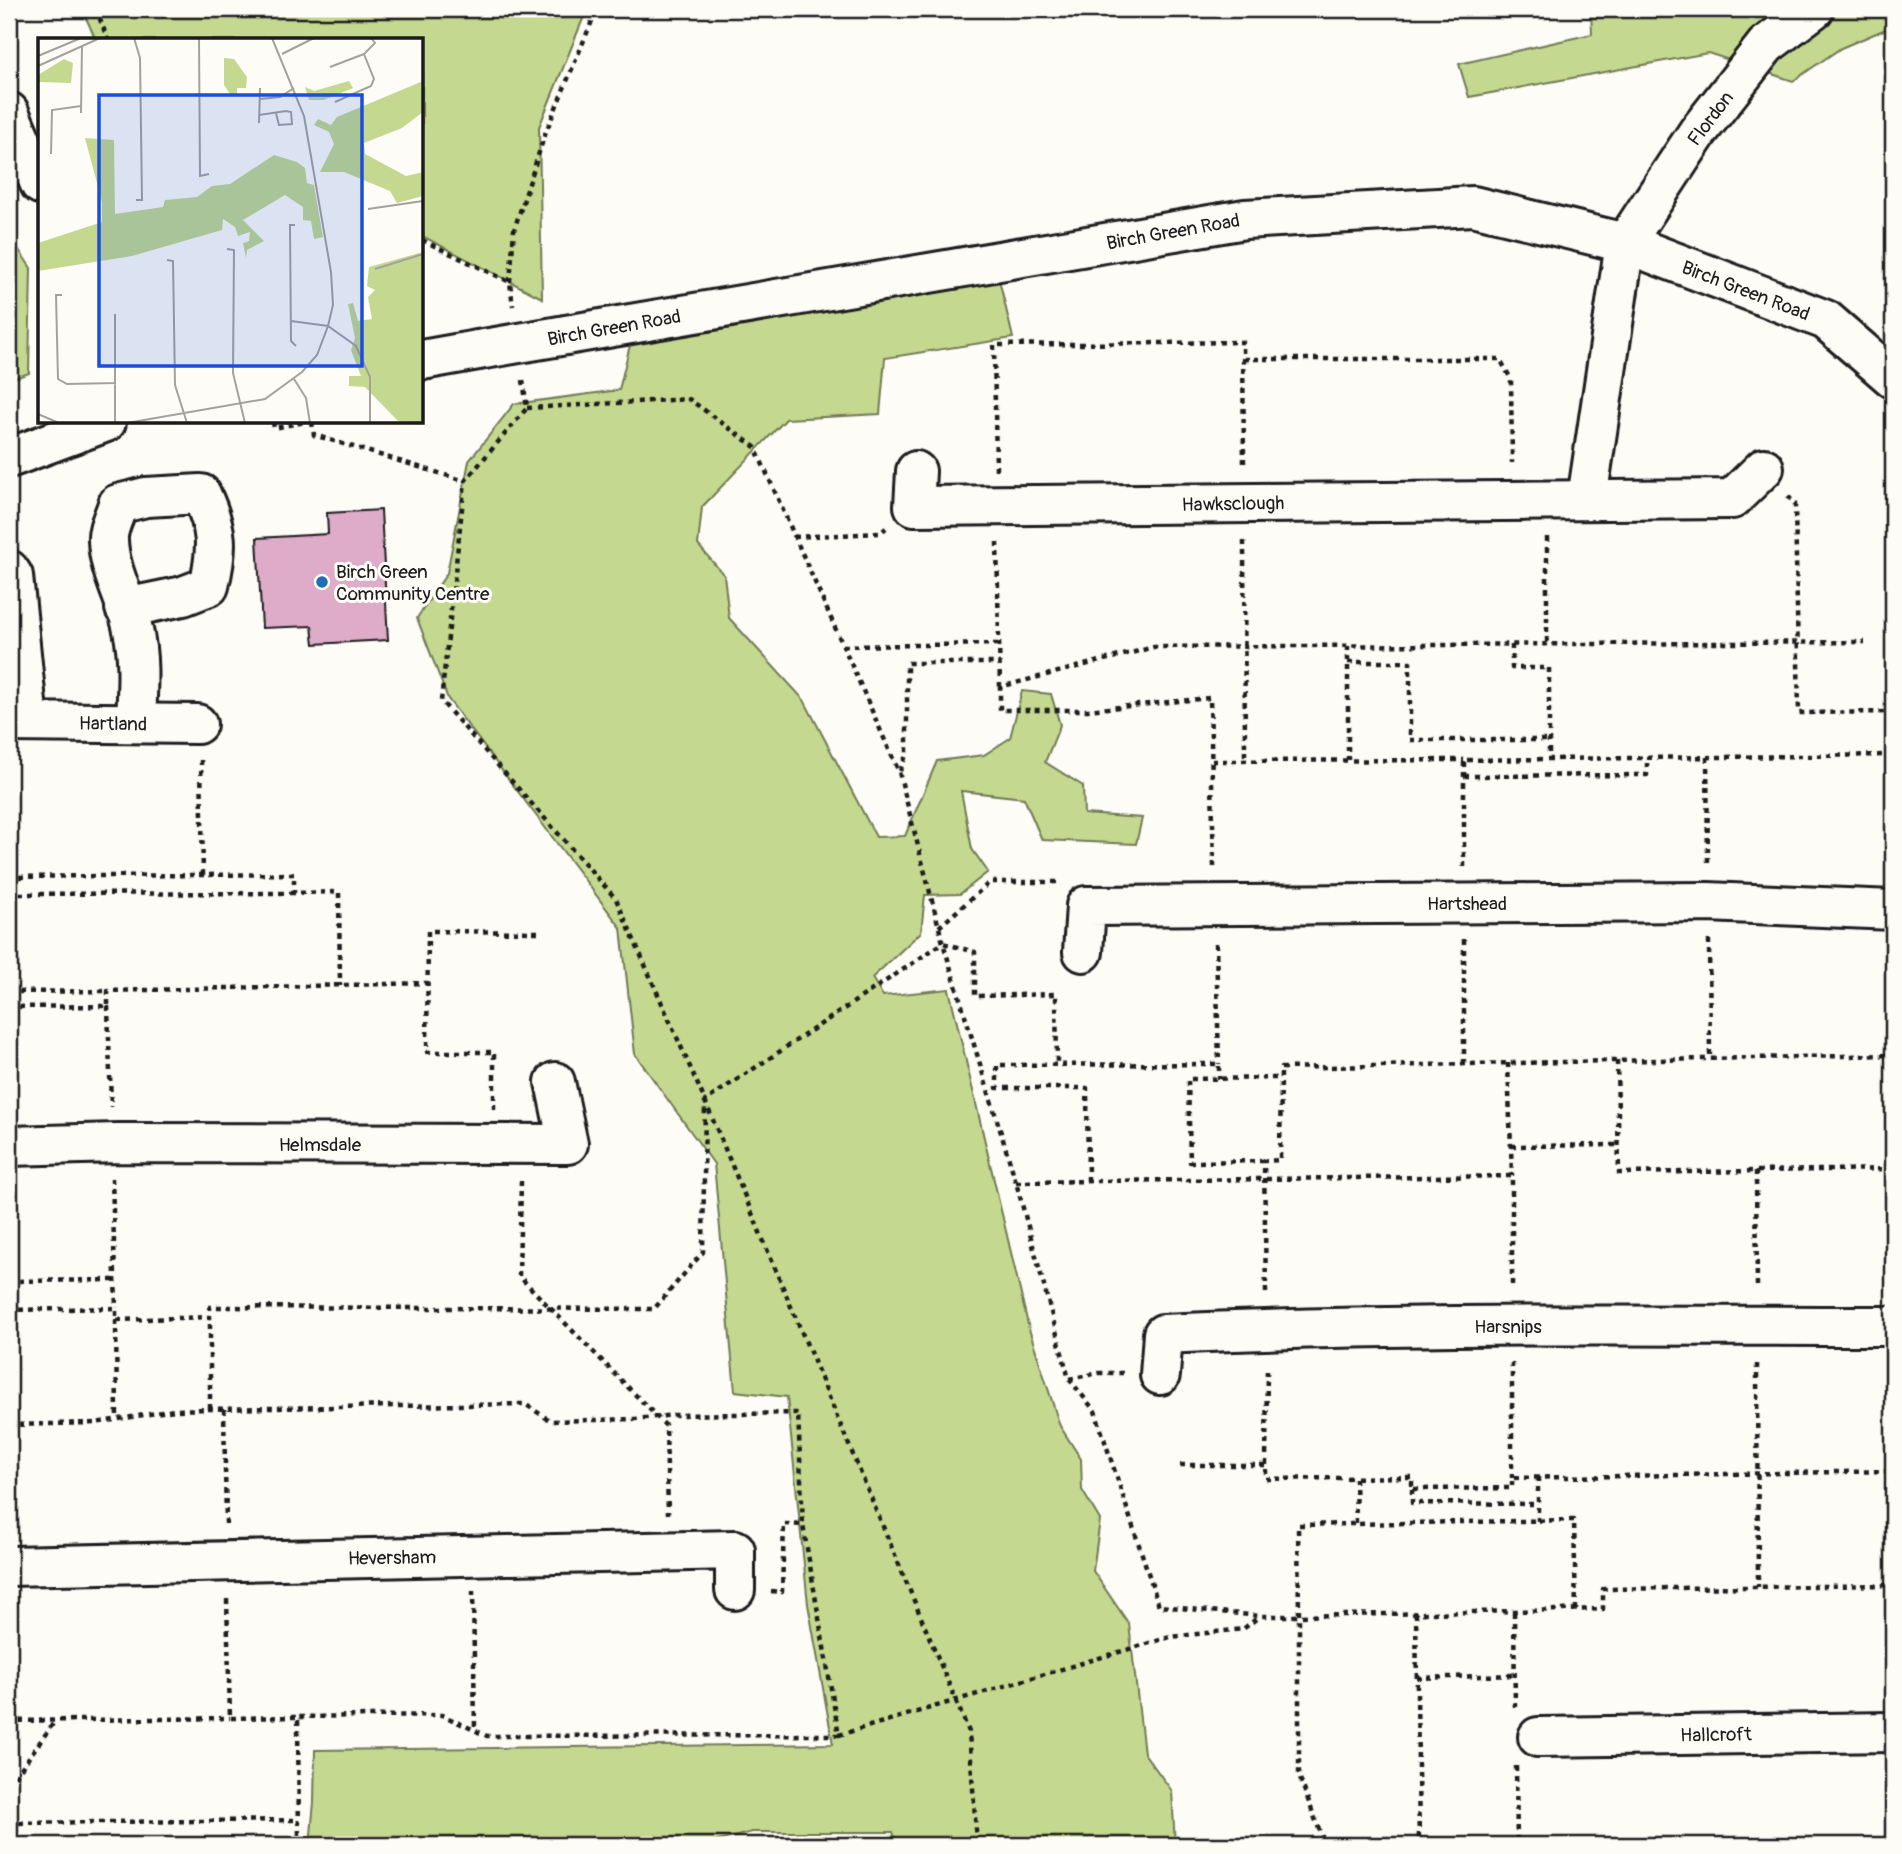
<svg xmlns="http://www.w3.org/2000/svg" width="1902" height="1854" font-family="Pangolin,sans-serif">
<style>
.green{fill:#c4d98f;stroke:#707a56;stroke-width:2}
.building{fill:#deabc8;stroke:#1c1c1c;stroke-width:2}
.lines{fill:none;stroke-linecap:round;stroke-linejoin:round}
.minor-casing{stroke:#1c1c1c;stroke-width:44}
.path{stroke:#1c1c1c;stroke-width:4.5;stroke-dasharray:5 5;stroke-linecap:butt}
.minor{stroke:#fdfcf7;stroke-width:38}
.minor-bridge-casing{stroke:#1c1c1c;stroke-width:44;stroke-linecap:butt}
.minor-bridge{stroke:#fdfcf7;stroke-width:38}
.poi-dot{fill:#1f6fb2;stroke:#fdfcf7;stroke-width:2.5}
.labels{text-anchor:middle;stroke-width:6;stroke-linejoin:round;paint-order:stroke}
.street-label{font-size:19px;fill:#1c1c1c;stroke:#fdfcf7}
.poi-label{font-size:19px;fill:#1c1c1c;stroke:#fdfcf7;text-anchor:start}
.inset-road{fill:none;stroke:#a3a29f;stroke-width:2}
.view{fill:#1d4ed8;fill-opacity:0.15;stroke:#1d4ed8;stroke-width:3.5}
.inset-edge{fill:none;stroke:#1c1c1c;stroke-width:3.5}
</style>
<rect width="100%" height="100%" fill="#fdfcf7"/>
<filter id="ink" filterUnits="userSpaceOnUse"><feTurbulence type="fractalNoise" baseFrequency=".0143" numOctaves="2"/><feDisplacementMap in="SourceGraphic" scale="14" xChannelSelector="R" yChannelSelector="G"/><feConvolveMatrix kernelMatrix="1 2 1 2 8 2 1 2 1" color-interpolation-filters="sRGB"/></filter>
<g filter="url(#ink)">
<g class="green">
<polygon points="82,9 587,9 539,127 542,298 422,236 422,40 96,40"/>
<polygon points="1591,9 1893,9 1893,26 1841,48 1793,81 1708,53 1469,97 1459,64 1592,34"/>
<polygon points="9,235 31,268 29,373 9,380"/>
<polygon points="998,275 1013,338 885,358 880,414 786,419 702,507 698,545 724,575 729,618 804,700 876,837 905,836 937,761 984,755 1010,738 1022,691 1051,694 1060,725 1045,762 1083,786 1084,814 1142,818 1136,844 1042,840 1024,798 961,791 972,849 988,872 960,894 925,895 921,932 872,978 883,996 949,989 1029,1329 1060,1426 1081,1459 1082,1490 1100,1520 1093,1571 1129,1624 1144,1753 1172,1791 1175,1845 897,1845 893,1832 752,1832 704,1845 310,1845 314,1802 315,1750 833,1744 808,1604 787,1397 735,1391 714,1164 635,1054 621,928 448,699 417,618 447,573 469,461 514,404 619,390 632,337"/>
</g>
<polygon class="building" points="381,510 388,640 314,644 312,626 262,628 257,538 328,534 327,513"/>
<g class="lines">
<g class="minor-casing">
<g id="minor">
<polyline points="9,112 40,184"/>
<polyline points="566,335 1245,219 1473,206 1625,243 1826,320 1893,378"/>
<polyline points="422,360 478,350"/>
<polyline points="9,458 106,422"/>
<polyline points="916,471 914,506 1732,499 1764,468"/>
<polyline points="1587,499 1625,243 1698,132 1766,45 1814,9"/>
<polyline points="9,570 13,576 28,722"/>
<path d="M125 608 183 596 209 586C218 548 218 530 201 494L146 497 118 504C115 515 107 529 108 540 109 572 127 600 133 630 140 661 137 692 136 723"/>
<polyline points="9,722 197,724"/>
<polyline points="1083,952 1086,906 1708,902 1893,910"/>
<polyline points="9,1146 118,1143 568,1144 555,1082"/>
<path d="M1160 1375 1163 1334C1406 1322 1650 1326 1893 1326"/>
<polyline points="9,1566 735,1550 735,1590"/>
<polyline points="1538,1737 1893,1732"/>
</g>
</g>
<g class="path">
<polyline points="96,9 108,40"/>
<polyline points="422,240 510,282 513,306"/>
<polyline points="510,282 514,230 545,134 597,9"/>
<polyline points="1244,359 1500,359 1511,379 1512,463"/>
<polyline points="523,380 527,408 465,481 441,701 616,899 705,1101 969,1732 977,1845"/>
<polyline points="527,408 689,399 755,447 899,772 943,943 1016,1182 1069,1379 1095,1411 1159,1606 1260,1616 1299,1616 1299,1776 1325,1845"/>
<polyline points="273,422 274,428 305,422"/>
<polyline points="312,422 314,435 465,481"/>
<polyline points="996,470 994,345 1243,342 1244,466"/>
<polyline points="1788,496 1795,504 1799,713 1893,712"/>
<polyline points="794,537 880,533 886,528"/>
<polyline points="1547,537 1547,644"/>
<polyline points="1244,541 1245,761"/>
<polyline points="997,542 1000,687"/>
<polyline points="1512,645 1512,668 1549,668 1549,758"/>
<polyline points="843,646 999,644"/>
<polyline points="1348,646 1348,760"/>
<polyline points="1348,662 1410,662 1410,740 1549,740"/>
<polyline points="1707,757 1708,864"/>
<polyline points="201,760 203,875"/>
<polyline points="1212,761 1464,760"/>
<polyline points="900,771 907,753 907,663 1000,663"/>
<polyline points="1464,776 1647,775 1647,757"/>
<polyline points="1214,867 1210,698 1088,710 1000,710 1000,687 1154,647 1865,642"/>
<polyline points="1464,867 1464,760 1889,755 1889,739 1893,739"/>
<polyline points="9,877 294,874 294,893 339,892 340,986"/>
<polyline points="9,894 294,893"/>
<polyline points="939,927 990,882 1058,882"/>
<polyline points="1464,939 1464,1064"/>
<polyline points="1709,940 1710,1059"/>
<polyline points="1216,943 1219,1064"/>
<polyline points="9,992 108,991"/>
<polyline points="108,1006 111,1107"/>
<polyline points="9,1007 108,1006 108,991 428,983"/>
<polyline points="1617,1061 1619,1173 1893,1169"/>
<polyline points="1508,1063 1512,1176"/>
<polyline points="494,1109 494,1052 427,1052 428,931 542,932"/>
<polyline points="1511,1146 1618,1145"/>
<polyline points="1264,1161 1190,1162 1188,1079 1281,1078"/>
<polyline points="1756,1171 1757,1288"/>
<polyline points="112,1178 116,1308"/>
<polyline points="521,1181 519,1276 666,1426 668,1514"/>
<polyline points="1088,1181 1087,1088 997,1088 997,1065 1219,1064 1219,1079"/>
<polyline points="1016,1182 1512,1176 1512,1287"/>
<polyline points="9,1281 115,1280"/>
<polyline points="1266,1293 1264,1161 1280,1160 1281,1068 1893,1055"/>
<polyline points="9,1310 116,1308 116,1320 210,1317 210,1307 654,1309 703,1252 705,1101 943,943 975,952 975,996 1056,994 1057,1065"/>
<polyline points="116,1320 117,1419"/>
<polyline points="1512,1363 1512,1478"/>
<polyline points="1757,1364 1758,1587"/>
<polyline points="1069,1379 1099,1373 1123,1373"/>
<polyline points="210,1409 210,1317"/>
<polyline points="224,1409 226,1524"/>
<polyline points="9,1425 95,1423 174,1410 210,1409 525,1404 551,1421 635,1419 676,1415 798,1413 803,1525 839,1735 487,1736 442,1715 298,1717"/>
<polyline points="1180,1465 1266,1465 1266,1479 1412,1477 1412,1489 1512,1488 1512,1478 1893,1471"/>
<polyline points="1266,1465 1267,1365"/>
<polyline points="1538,1477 1538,1521"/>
<polyline points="1355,1478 1356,1524"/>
<polyline points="1412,1489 1412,1503 1538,1504"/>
<polyline points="473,1591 475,1730"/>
<polyline points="771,1591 782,1592 784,1524 803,1525"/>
<polyline points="227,1599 230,1718 298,1717 299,1845"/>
<polyline points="1576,1610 1574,1520 1298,1525 1299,1616 1603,1609 1603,1589 1893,1585"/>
<polyline points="1514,1612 1515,1708"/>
<polyline points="1416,1613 1419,1845"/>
<polyline points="1417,1678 1515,1675"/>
<polyline points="9,1721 230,1718"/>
<polyline points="839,1735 1170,1637 1243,1629 1260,1616"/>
<polyline points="1516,1766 1517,1845"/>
<polyline points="9,1785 55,1721"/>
<polyline points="9,1823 298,1820"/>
</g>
<use href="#minor" class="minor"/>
<g class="minor-bridge-casing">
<polyline id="minor-bridge" points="478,350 566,335"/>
</g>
<use href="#minor-bridge" class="minor-bridge"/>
</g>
</g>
<circle class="poi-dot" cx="322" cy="582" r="7"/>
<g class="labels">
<g class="street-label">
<text transform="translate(1710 118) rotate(-53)" y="7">Flordon</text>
<text transform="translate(1173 231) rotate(-10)" y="7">Birch Green Road</text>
<text transform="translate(1746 290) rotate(21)" y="7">Birch Green Road</text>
<text transform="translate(614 327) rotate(-10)" y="7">Birch Green Road</text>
<text transform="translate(1233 503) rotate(-1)" y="7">Hawksclough</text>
<text transform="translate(113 723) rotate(1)" y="7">Hartland</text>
<text x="1467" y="910">Hartshead</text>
<text x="320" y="1151">Helmsdale</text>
<text x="1508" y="1333">Harsnips</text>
<text transform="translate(392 1557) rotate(-1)" y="7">Heversham</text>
<text transform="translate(1716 1734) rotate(-1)" y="7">Hallcroft</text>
</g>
<g class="poi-label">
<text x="336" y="578">Birch Green<tspan x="336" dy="22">Community Centre</tspan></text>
</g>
</g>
<g transform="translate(38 38)">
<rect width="385" height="385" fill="#fdfcf7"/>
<path d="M186 20 196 21 209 39 208 50H199V56H192L186 47ZM26 21 35 25 33 45 1 44 0 37ZM311 43 315 50 286 62H271L267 49 276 53ZM385 43V74L364 90 326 105 327 116 368 138 385 134V158L359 165 352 153 306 134H282L296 106 291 94 276 87 280 81 293 87 299 79ZM47 100 76 102 77 176 125 169 127 162 159 159 174 148 192 146 236 117 259 124 267 130 269 145 276 147 285 199 276 201 273 183 265 182V169L247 157 205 182 226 203 209 212 208 220 205 205 211 203 212 194 200 198 197 189 185 181 184 192 94 218 0 233V205L64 184V164ZM385 214V385H372L360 383 327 349 311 348V338H323L313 312 317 300 310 266 315 265 320 283 334 281 330 259 337 252 329 248 331 229Z" fill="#c4d98f"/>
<path class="inset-road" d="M96 0 102 20 104 162H98M161 0 162 138 171 136M244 16 276 0M0 18 43 0M0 28 62 0M292 29 326 16M222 61 242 59 256 50M297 64 333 48 336 41 326 16 337 5 333 0M43 75 44 8M221 77 248 73 253 74 254 86 241 87 238 75M221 85 222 50M13 116 14 72 43 68M330 171 385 163M257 187H252L253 303 258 308M189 211 196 212 195 335 207 385M129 222 135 223 137 347 149 385M337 231 385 216M24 257H18L20 341 29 346 78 345M253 283 290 288 318 308 332 339V385M256 341 268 360 272 385M0 376 21 385M77 385V276M89 385 227 361 264 334 279 317 290 288 295 267 293 234 266 78 234 0"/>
<path class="view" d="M61 57H324V328H61Z"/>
<rect width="385" height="385" class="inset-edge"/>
</g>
<rect width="1902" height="1854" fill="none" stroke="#fdfcf7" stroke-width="35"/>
<rect x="18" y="18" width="1867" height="1819" fill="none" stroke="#1c1c1c" stroke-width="2.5" filter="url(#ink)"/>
</svg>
